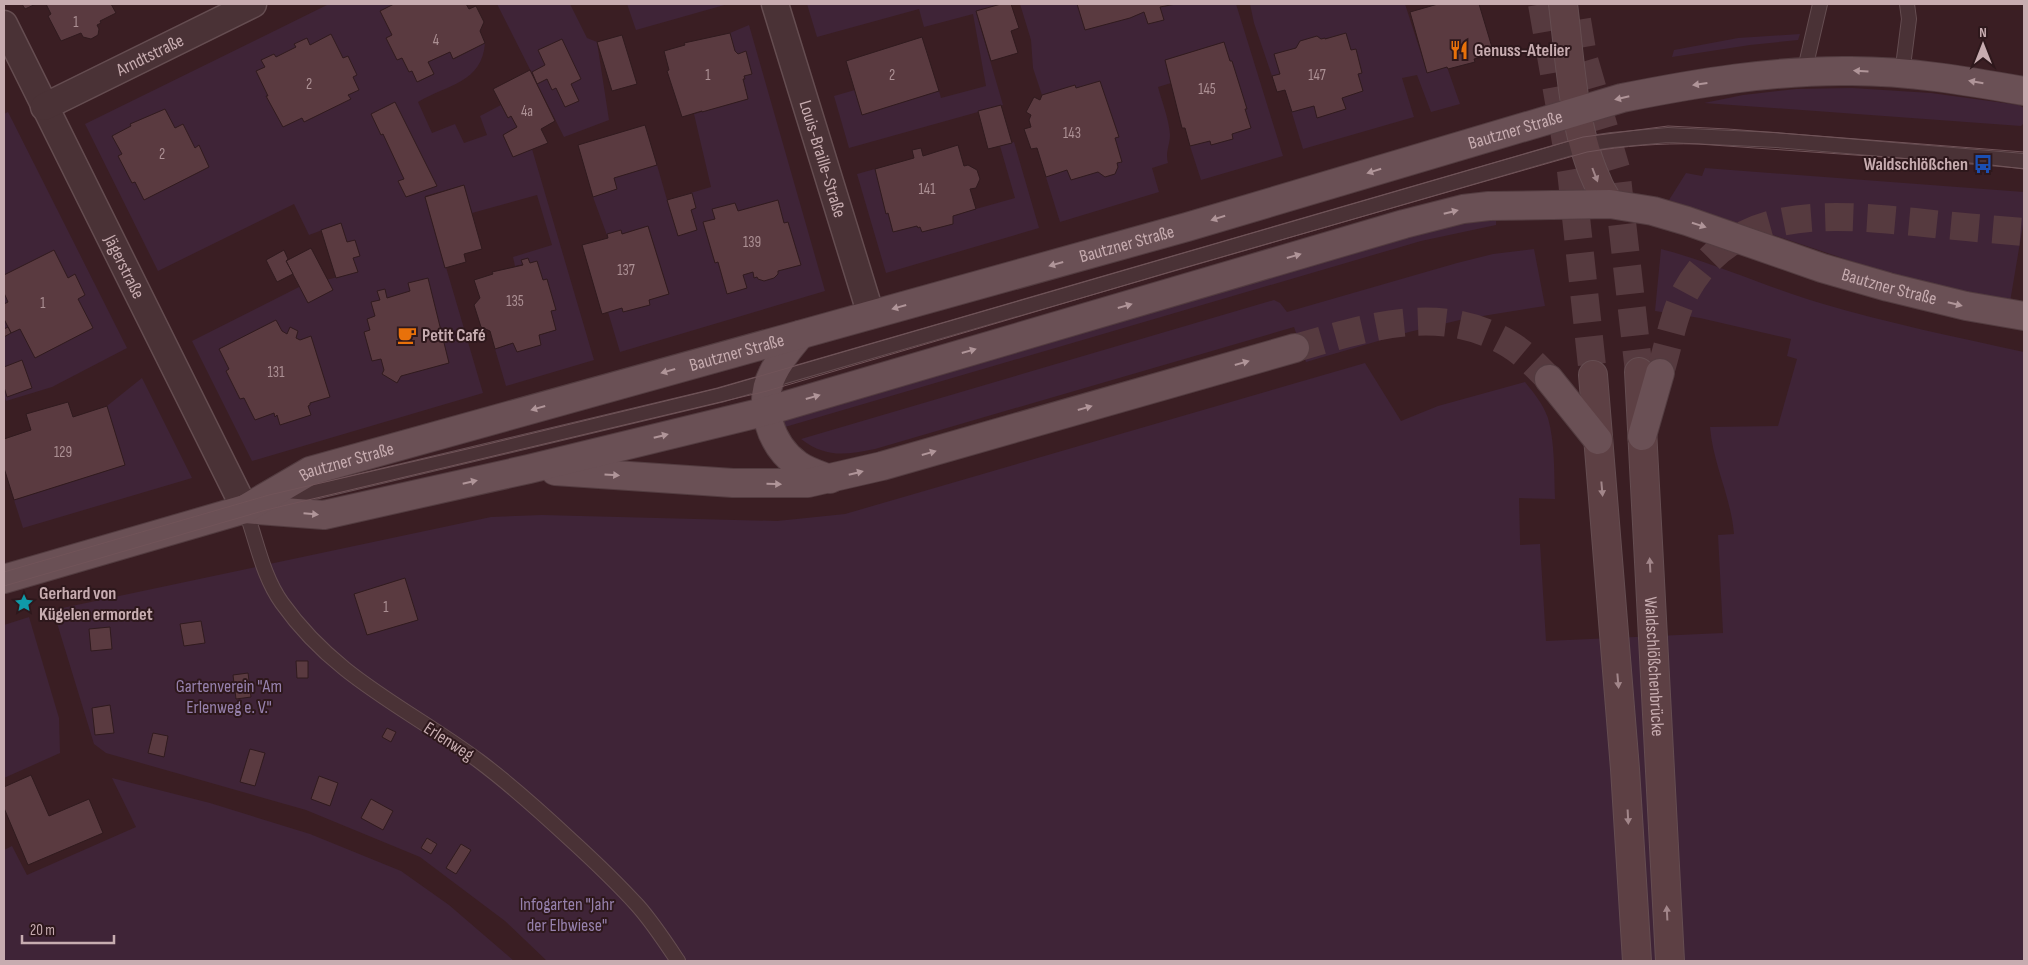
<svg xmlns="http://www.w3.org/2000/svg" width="2028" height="965" font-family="'Sofia Sans Condensed',sans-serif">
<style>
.green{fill:#3f2437}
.building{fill:#5a3a40;stroke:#301a1e}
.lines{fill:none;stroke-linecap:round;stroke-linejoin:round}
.secondary-tunnel{stroke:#563a3f;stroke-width:28;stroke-dasharray:28 14;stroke-linecap:butt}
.primary-tunnel{stroke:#563a3f;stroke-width:28;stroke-dasharray:28 14;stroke-linecap:butt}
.lane-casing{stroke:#654d51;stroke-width:16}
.street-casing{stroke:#654d51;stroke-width:29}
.secondary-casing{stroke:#654d51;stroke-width:30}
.primary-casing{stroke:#533c40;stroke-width:30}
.lane{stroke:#4a3236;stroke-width:14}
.street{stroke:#4a3236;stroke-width:26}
.secondary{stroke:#5d4044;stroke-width:28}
.primary{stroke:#6a5055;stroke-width:28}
.tram{stroke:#715459;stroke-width:1}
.oneway{fill:#b09599}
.oneway2{fill:#a2868a}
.labels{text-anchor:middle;stroke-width:4;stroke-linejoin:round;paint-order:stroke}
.number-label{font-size:15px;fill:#ac9094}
.poi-label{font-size:18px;font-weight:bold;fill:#c7acb0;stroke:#2e181c;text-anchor:start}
.street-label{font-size:18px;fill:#c7acb0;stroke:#2e181c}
.park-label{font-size:18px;fill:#9681ad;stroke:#2e181c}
</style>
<rect width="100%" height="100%" fill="#3a1e23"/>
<g class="green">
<path d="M329 4H394L380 11 392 35 397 60 402 58 409 72 412 71 418 82 434 74 428 62 450 52 454 59 485 43C482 83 448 84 418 102L432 133 455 124 464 143 487 135 480 116 501 105 508 118 511 116 517 127 503 135 513 156 532 149 594 360 506 386 495 349 556 330 537 261 515 266 513 257 552 245 537 195 472 213 464 185 425 196 483 393 252 461 192 341 299 287 357 272 341 223 309 235 294 204 158 271 85 124Z"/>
<polygon points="497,4 570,4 587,38 597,42 609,120 564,137"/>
<polygon points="627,4 728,4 636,30"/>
<polygon points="807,4 1001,4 976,12 1003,105 849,148 834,96 855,90 862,114 939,91 941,98 986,86 973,14 924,27 919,9 817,37"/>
<path d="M1020 4H1236L1283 156 1201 180 1190 146 1250 128 1224 42 1165 60 1171 83 1158 87C1162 102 1169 119 1170 135 1170 145 1165 152 1168 163L1152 168 1159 192 1060 222 1046 177 1042 95 1033 68 1031 40Z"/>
<polygon points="1250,4 1405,4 1427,72 1447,67 1460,104 1431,112 1417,75 1402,78 1414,117 1303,149 1280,74 1272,76 1254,23"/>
<polygon points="749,25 825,291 620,352 608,312 669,294 648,226 608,238 593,197 617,189 614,178 657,165 667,200 711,187 694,114 748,99 730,33"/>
<polygon points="1800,34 1798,40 1750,45 1672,57 1674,50 1738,38"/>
<polygon points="1852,88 1931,93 2019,105 2024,108 2024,123 2021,126 1704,103 1743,95 1796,89"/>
<polygon points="8,112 127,348 52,387 6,401 4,395 4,114"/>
<polygon points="1014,142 1039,228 886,273 857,174 875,169 894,232 1015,198 1000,146"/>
<polygon points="1705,168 2024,192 2024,219 2010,302 1944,288 1869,267 1669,200 1686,173 1702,176"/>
<polygon points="1496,220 1496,225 1421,241 785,427 783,418 1443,226"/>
<path d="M1534 249 1545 306 1464 319 1409 332 1306 362 1294 327 875 449C845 455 826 458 801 439L1274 300 1280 303 1287 312 1457 263 1493 254Z"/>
<path d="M1661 249C1715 263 1766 287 1820 303 1887 323 1956 337 2024 352V961H547L505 921 420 857 306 810 106 753 94 744 53 610 491 517 542 515 777 521 845 514 1365 363 1401 421 1438 406 1525 382C1534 393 1543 404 1548 418 1555 443 1554 472 1555 499L1519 498 1520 539V545L1540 544 1546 641 1723 633 1718 535 1734 534C1731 497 1713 464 1710 427L1778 426 1797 359 1787 356 1791 339 1700 318 1655 311Z"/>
<polygon points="142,378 192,478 23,528 14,500 125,465 107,406"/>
<polygon points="29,617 59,718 60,753 4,778 4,625"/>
<polygon points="112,778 210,803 310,834 401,871 449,905 514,961 4,961 4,850 12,846 27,875 136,827"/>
</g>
<g class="building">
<polygon points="22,4 36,4 25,9"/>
<polygon points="46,4 111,4 116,13 100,21 101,23 97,25 99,29 98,35 91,39 83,37 81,33 61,41 48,16 51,14"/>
<polygon points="394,4 466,4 469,9 476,6 484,22 480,31 485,43 453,59 450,52 428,62 434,74 417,82 412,71 409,72 402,58 397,60 386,38 392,35 380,11"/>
<polygon points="1001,4 1011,4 1019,28 1011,31 1018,53 991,61 976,11"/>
<polygon points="1077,4 1176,4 1160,7 1164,20 1148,24 1144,12 1130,18 1085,30"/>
<polygon points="1438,4 1479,4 1494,54 1474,59 1475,62 1448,69 1447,67 1427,73 1410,12"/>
<polygon points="730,33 735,51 738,54 746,51 752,74 744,76 745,79 743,79 748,99 702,112 702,111 682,117 667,71 669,70 664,51 685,45 684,43"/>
<polygon points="1346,33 1351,50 1356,49 1362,73 1358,74 1363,91 1342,98 1346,109 1317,118 1314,106 1292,112 1285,90 1277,92 1272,76 1280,74 1274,54 1296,48 1300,41 1317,36 1321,39 1325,38 1325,39"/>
<polygon points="331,34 343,58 348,56 357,75 353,77 359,90 348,95 351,99 304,122 302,118 283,127 266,96 268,96 256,71 265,67 261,60 274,54 276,57 296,47 294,44 307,38 310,45"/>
<polygon points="622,35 637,84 612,91 597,42"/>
<polygon points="922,37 939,91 862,115 846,61"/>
<polygon points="562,39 581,79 571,84 579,101 565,107 556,88 552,90 547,79 537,84 532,72 545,65 538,50"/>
<polygon points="1224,42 1230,61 1232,61 1247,109 1245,109 1251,128 1232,134 1233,139 1211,145 1210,141 1190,146 1185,128 1182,128 1165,60"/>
<polygon points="530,70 555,121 541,129 548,143 513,157 503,135 517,127 511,116 508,118 493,89"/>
<polygon points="1100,81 1119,137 1115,138 1122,162 1117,163 1118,167 1115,174 1105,177 1098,172 1071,180 1067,170 1046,177 1037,148 1031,149 1024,129 1031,127 1029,120 1031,115 1026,112 1034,97 1040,100 1042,95 1075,85 1076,88"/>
<polygon points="395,102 437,186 406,197 398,181 404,179 383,134 381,135 371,114"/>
<polygon points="1001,105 1012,143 988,149 978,111"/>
<polygon points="165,109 175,128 183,124 195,148 199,145 209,167 144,200 135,182 132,183 118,156 122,154 112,136 131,126 130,124"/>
<polygon points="645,125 657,165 614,178 617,189 593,197 578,145"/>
<polygon points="958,145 964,166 968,165 977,170 980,179 976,188 970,189 976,209 953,216 953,224 922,232 920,227 918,228 917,226 893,232 888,213 886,214 875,169 914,158 912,150 921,148 923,156"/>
<polygon points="464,185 482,249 464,254 466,262 445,268 425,197"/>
<polygon points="692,193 696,208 691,210 697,230 678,236 667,200"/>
<polygon points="778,200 784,223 788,222 801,265 778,271 778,274 774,278 764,281 758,279 757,277 754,278 753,272 743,275 747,288 727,294 718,262 715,263 703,222 715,219 712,209 735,203 738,211"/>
<polygon points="341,223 347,242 355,240 360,256 353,258 358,272 336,278 321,230"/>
<polygon points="648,226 669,294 649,300 650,305 623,312 622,308 602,314 582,245 608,238 607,234 621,230 622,234"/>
<polygon points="311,248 333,290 308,303 286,261"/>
<polygon points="54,250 68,278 75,274 85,295 78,299 93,328 35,358 20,329 11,333 4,319 4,304 8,302 4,293 4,275"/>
<polygon points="284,250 288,259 286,261 293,274 277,282 266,260"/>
<polygon points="528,258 530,263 537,261 543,280 547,279 556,310 551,311 556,330 539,335 541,345 517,352 513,343 495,349 490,331 481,327 474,305 480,298 474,280 493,274 492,272 523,265 521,260"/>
<polygon points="428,278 449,363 401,376 397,383 382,374 384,370 381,359 372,361 364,332 370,330 367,319 375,316 371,302 380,300 377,291 385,289 387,298 410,291 408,283"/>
<polygon points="276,320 282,331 287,334 290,327 298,331 296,338 300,340 311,336 330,397 310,403 310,405 308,406 311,415 280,425 277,415 275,417 274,413 255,420 244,398 240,399 226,371 229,369 219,349"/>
<polygon points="8,327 11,333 4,337 4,329"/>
<polygon points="22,360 32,388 7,397 4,387 4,367"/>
<polygon points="68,402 73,417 107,406 125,465 14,500 4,468 4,439 31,430 26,414"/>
<polygon points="405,578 418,620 367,635 354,594"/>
<polygon points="201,621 205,643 184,646 180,624"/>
<polygon points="110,627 112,649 91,651 89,629"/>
<polygon points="296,661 308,661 308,678 297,678"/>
<polygon points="248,673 251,697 236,699 233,675"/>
<polygon points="110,705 114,733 95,735 92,708"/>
<polygon points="387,728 396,732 391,742 382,737"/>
<polygon points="153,733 168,736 164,757 148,753"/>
<polygon points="250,749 265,753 255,786 240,782"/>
<polygon points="31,775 49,816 89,799 103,833 28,865 4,808 4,787"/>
<polygon points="319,776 338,783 330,806 311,799"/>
<polygon points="371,799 393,811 383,830 361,818"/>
<polygon points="427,838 437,844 431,854 421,848"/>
<polygon points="461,844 471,850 456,874 446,868"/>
</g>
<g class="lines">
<g class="secondary-tunnel">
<polyline points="1542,4 1571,171 1593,375"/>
<polyline points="1577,20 1583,56 1616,169 1639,372"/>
</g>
<g class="primary-tunnel">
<path d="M1295 348C1367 328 1438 302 1509 344 1524 353 1537 367 1549 379"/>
<path d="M1660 373C1668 348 1673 316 1685 293 1733 204 1829 214 1915 222 1951 226 1988 229 2024 232"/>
</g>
<g class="lane-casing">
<g id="lane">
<polyline points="1804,73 1820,4"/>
<polyline points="1902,74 1909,19 1907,4"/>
<polyline points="277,501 720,395 1585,144 1612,140 1668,135 1776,140 2024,161"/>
<path d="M249 508 245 509C257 541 262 575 282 603 336 679 408 708 479 761 511 785 541 812 571 840 594 861 617 883 638 906 653 923 666 943 678 961"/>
</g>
</g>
<g class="street-casing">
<g id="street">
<path id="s1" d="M775 4 871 315"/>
<path id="s2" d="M4 24 245 509"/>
<path id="s3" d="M44 107 253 4"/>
</g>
</g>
<g class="secondary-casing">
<g id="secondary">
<path d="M1563 4C1570 59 1573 130 1597 181 1600 189 1605 197 1610 204"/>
<path id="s4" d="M1639 372 1670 961"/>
<polyline points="1593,375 1625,769 1637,961"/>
</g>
</g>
<g class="primary-casing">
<g id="primary">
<path d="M800 335C790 347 780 358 773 373 757 404 770 445 798 465 808 472 819 475 830 479"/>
<polyline points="1549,379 1598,440"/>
<polyline points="1642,436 1660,373"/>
<polyline points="555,471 733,483 808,483 882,466 1295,348"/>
<path id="s5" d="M245 509 324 515 529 469 767 411 1404 224 1463 209 1489 206 1610 204 1653 211 1687 221 1822 268 1888 287 1966 306 2024 316"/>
<path id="s6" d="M4 579 245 509 310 471 1187 227 1622 98C1697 83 1774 70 1851 71 1910 71 1967 81 2024 91"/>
</g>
</g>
<use href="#lane" class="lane"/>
<use href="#street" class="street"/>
<use href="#secondary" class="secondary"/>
<use href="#primary" class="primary"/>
<g class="tram">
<polyline points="4,572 269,495 480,446 719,388 1583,137 1668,126 1728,129 2024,152"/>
<path d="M4 586 266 510 767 391 1173 271 1587 152C1624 146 1660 143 1698 144L1983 164 2024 169"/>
</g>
</g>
<defs><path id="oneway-solid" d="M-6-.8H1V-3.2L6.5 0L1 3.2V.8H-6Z" transform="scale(1.25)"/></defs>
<g class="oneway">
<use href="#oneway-solid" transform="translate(1861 71) rotate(-177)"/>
<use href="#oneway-solid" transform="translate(1976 82) rotate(-170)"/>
<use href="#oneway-solid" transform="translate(1700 84) rotate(172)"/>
<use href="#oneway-solid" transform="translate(1622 98) rotate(167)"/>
<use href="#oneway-solid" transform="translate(1374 171) rotate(163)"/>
<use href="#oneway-solid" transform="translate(1451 212) rotate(-14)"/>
<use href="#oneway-solid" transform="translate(1218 218) rotate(163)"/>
<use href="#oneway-solid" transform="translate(1699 225) rotate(18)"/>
<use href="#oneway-solid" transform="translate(1294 256) rotate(-16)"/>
<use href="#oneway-solid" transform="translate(1056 264) rotate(164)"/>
<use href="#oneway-solid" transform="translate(1955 304) rotate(14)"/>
<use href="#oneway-solid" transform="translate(1125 306) rotate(-16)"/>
<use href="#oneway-solid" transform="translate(899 307) rotate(164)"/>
<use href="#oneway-solid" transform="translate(969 351) rotate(-16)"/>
<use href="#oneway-solid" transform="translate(1242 363) rotate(-16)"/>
<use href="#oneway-solid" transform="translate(668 371) rotate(164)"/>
<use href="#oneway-solid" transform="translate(813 397) rotate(-16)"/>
<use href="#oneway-solid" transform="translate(538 408) rotate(164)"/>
<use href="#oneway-solid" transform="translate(1085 408) rotate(-16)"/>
<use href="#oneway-solid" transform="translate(661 436) rotate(-14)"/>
<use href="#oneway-solid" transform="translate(929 453) rotate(-16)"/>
<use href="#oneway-solid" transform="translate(856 473) rotate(-14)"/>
<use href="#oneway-solid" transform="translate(612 475) rotate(4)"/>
<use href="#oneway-solid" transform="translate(470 482) rotate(-13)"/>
<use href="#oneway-solid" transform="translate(774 484) rotate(1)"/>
<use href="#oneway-solid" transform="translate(311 514) rotate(5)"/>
</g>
<g class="oneway2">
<use href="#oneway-solid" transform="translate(1595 175) rotate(69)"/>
<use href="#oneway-solid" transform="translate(1602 489) rotate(85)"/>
<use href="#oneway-solid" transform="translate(1650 565) rotate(-93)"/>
<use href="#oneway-solid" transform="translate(1618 681) rotate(85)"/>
<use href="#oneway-solid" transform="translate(1628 817) rotate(87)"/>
<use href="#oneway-solid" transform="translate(1667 913) rotate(-93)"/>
</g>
<defs>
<g id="restaurant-bare" transform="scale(1.5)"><path d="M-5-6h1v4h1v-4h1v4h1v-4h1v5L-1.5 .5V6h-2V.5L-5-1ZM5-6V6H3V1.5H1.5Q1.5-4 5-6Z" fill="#e8710a" stroke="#2e181c" stroke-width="2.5" paint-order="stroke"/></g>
<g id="bus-bare" transform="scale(1.5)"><path d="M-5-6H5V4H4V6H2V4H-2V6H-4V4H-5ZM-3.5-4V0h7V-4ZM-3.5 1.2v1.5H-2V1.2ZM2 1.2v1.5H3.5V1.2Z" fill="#1a4fb4" stroke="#2e181c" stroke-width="2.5" paint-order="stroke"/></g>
<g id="cafe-bare" transform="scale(1.5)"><path d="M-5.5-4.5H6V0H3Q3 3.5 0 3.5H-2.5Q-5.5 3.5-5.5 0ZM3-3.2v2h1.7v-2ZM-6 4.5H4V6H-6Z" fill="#e8710a" stroke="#2e181c" stroke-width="2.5" paint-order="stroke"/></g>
<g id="sight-bare" transform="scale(1.5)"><path d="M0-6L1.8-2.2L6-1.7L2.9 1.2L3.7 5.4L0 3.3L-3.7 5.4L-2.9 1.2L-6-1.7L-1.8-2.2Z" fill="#0f9aa8" stroke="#2e181c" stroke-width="2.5" paint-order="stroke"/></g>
</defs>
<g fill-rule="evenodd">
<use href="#restaurant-bare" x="1459" y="50"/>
<use href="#bus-bare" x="1983" y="164"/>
<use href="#cafe-bare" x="407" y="335"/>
<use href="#sight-bare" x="24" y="603"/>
</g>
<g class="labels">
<g class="number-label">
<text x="76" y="27">1</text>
<text x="436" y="45">4</text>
<text x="708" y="80">1</text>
<text x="892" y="80">2</text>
<text x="1317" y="80">147</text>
<text x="309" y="89">2</text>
<text x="1207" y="94">145</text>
<text x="527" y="116">4a</text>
<text x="1072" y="138">143</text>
<text x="162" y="159">2</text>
<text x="927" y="194">141</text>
<text x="752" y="247">139</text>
<text x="626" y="275">137</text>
<text x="515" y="306">135</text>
<text x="43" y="308">1</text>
<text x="276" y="377">131</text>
<text x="63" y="457">129</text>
<text x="386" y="612">1</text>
</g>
<g class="poi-label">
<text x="1474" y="56">Genuss-Atelier</text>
<text x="1968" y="170" text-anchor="end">Waldschlößchen</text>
<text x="422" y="341">Petit Café</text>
<text x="39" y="599">Gerhard von<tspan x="39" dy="21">Kügelen ermordet</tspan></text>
</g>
<g class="street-label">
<text dy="6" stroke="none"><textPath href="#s3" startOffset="118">Arndtstraße</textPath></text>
<text dy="6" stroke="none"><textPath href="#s6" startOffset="1579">Bautzner Straße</textPath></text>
<text dy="6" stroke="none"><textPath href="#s1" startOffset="162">Louis-Braille-Straße</textPath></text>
<text dy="6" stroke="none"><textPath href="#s6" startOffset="1174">Bautzner Straße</textPath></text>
<text dy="6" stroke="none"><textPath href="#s2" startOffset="271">Jägerstraße</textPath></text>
<text dy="6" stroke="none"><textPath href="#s5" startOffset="1698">Bautzner Straße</textPath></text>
<text dy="6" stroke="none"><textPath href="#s6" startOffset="769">Bautzner Straße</textPath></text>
<text dy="6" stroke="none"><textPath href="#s6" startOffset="364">Bautzner Straße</textPath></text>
<text dy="6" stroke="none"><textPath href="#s4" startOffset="295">Waldschlößchenbrücke</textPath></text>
<text transform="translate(449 741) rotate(33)" y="6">Erlenweg</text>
</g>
<g class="park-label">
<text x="229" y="692">Gartenverein "Am<tspan x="229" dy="21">Erlenweg e. V."</tspan></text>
<text x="567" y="910">Infogarten "Jahr<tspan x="567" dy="21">der Elbwiese"</tspan></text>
</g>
</g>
<rect width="2028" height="965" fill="none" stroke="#c7acb0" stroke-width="10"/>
<g transform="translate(1983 45)" stroke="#2e181c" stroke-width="4" paint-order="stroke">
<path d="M0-4L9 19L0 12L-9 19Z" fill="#c7acb0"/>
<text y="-8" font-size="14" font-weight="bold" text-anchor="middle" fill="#c7acb0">N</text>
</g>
<path d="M22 935v8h92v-8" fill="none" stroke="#c7acb0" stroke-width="2.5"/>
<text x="30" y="935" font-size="15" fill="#c7acb0" stroke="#2e181c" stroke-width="4" paint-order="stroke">20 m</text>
</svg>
